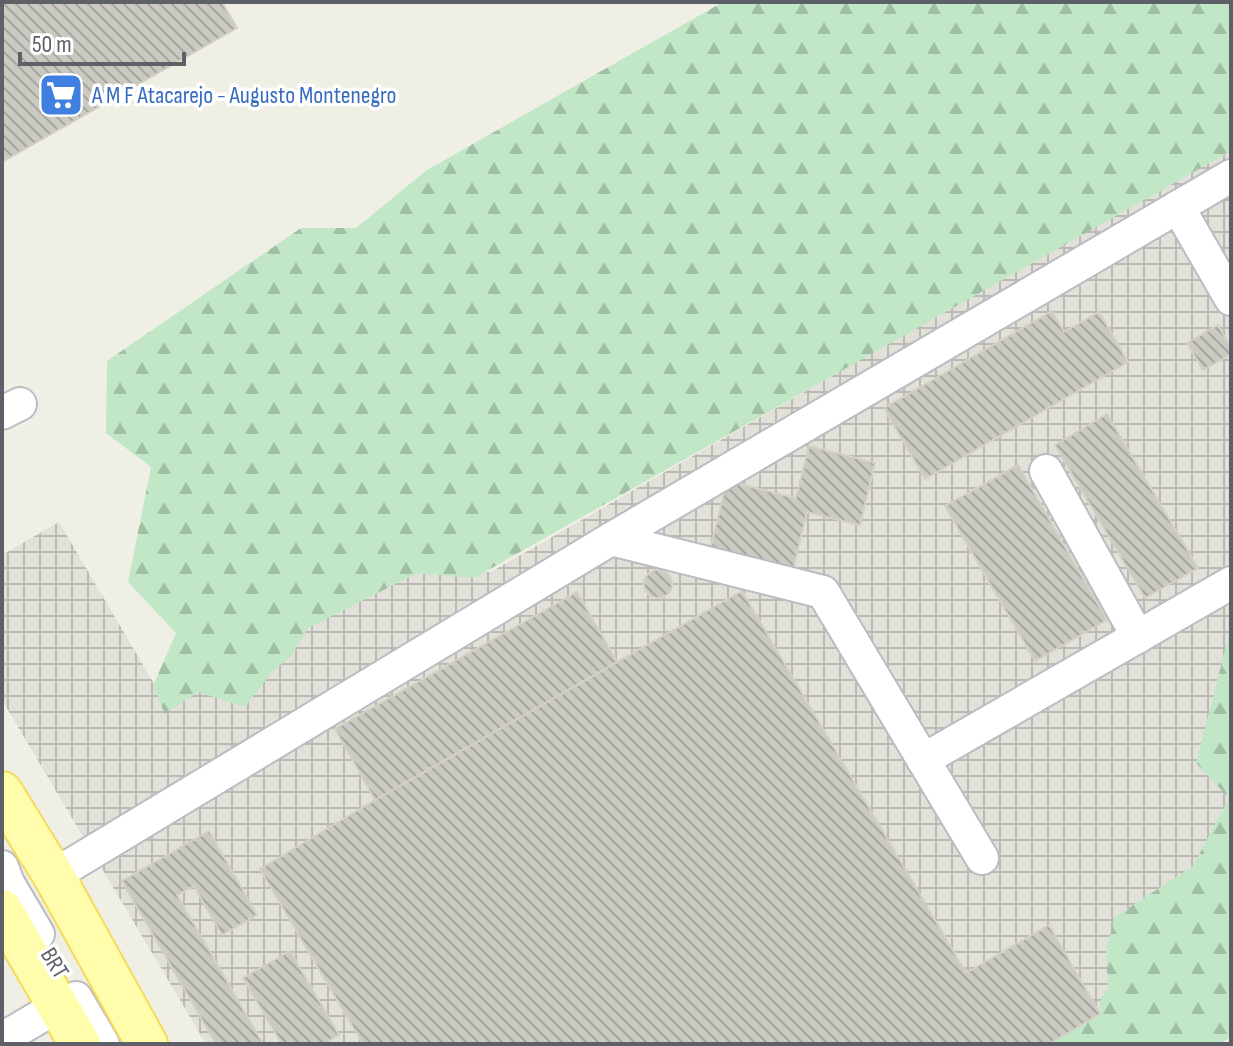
<svg xmlns="http://www.w3.org/2000/svg" width="1233" height="1046" font-family="'Sofia Sans Condensed',sans-serif">
<style>
.industrial{fill:url(#industrial-grid)}
.forest{fill:url(#forest-firs)}
.building{fill:url(#building-back-hatch);stroke:#d4d1c3;stroke-width:2}
.lines{fill:none;stroke-linecap:round;stroke-linejoin:round}
.minor-casing{stroke:#babcc1;stroke-width:36}
.major-casing{stroke:#f4dc5a;stroke-width:44}
.minor{stroke:#fff;stroke-width:32}
.major{stroke:#fffcab;stroke-width:40}
.labels{text-anchor:middle;stroke-width:7;stroke-linejoin:round;paint-order:stroke}
.shop-label{font-size:24px;fill:#366cbe;stroke:#fff;text-anchor:start}
.street-label{font-size:24px;fill:#5d6066;stroke:#fff}
</style>
<defs>
<pattern id="industrial-grid" width="8" height="8" patternUnits="userSpaceOnUse" patternTransform="scale(2)"><rect width="8" height="8" fill="#e1e0d9"/><path d="M0 4h8M4 0v8" fill="none" stroke="#bab9b4"/></pattern>
<pattern id="forest-firs" width="22" height="20" patternUnits="userSpaceOnUse" patternTransform="scale(2)"><rect width="22" height="20" fill="#c1e7c6"/><path d="M5 1l3.5 6h-7zM16 11l3.5 6h-7z" fill="#a0bfa5"/></pattern>
<pattern id="building-back-hatch" width="6" height="6" patternUnits="userSpaceOnUse" patternTransform="scale(2)"><rect width="6" height="6" fill="#cac9c2"/><path d="M-1 5l2 2M0 0l6 6M5-1l2 2" fill="none" stroke="#a7a7a1"/></pattern>
</defs>
<rect width="100%" height="100%" fill="#f0efe5"/>
<polygon class="industrial" points="1231,147 1231,1034 1213,1044 206,1044 2,700 2,555 59,522 163,699 381,572 491,572"/>
<g class="forest">
<polygon points="723,2 1231,2 1231,151 474,578 417,573 308,628 292,655 272,672 245,707 198,692 165,714 153,686 176,633 128,582 151,467 106,433 107,361 301,228 356,228 427,170"/>
<polygon points="1231,627 1231,1037 1219,1044 1049,1044 1100,1014 1101,998 1108,988 1106,950 1115,917 1193,866 1229,798 1196,763"/>
</g>
<g class="building">
<polygon points="7,2 222,2 237,28 2,162 2,5"/>
<polygon points="1052,311 1064,332 1099,312 1128,362 925,479 884,408"/>
<polygon points="1218,325 1231,348 1231,354 1203,370 1187,343"/>
<polygon points="1107,414 1198,568 1145,598 1055,445"/>
<polygon points="809,446 875,463 860,525 807,512 792,574 709,554 727,481 796,498"/>
<polygon points="1018,465 1107,620 1035,661 945,506"/>
<circle cx="658" cy="584" r="14"/>
<polygon points="742,591 966,973 1049,925 1100,1014 1049,1044 363,1044 260,869 375,800"/>
<polygon points="577,592 617,662 375,800 335,729"/>
<polygon points="209,831 257,915 222,935 194,886 177,895 263,1044 216,1044 122,881"/>
<polygon points="290,951 339,1035 323,1044 282,1044 243,978"/>
</g>
<g class="lines">
<g class="minor-casing">
<g id="minor">
<polyline points="1178,207 1231,176"/>
<polyline points="2,413 20,404"/>
<polyline points="1046,471 1138,637"/>
<polyline points="611,539 1178,207 1231,299"/>
<polyline points="923,760 1231,583"/>
<polyline points="2,867 8,883 38,934"/>
<polyline points="55,878 71,865 611,539 823,592 982,858"/>
<polyline points="76,998 103,1044"/>
<polyline points="2,1039 58,1006"/>
</g>
</g>
<g class="major-casing">
<g id="major">
<polyline points="2,792 55,878 147,1044"/>
<polyline points="2,910 80,1044"/>
</g>
</g>
<use href="#minor" class="minor"/>
<use href="#major" class="major"/>
</g>
<defs>
<g id="supermarket-square" transform="scale(2.3)"><rect x="-9" y="-9" width="18" height="18" rx="4" fill="#3f7fe0" stroke="#fff"/><path d="M-6-5.5h2.5l.6 2H6L4.5 2H-2.5L-4.4-4H-6ZM-1.5 3.2a1.3 1.3 0 1 0 .1 0ZM3 3.2a1.3 1.3 0 1 0 .1 0Z" fill="#fff"/></g>
</defs>
<g fill-rule="evenodd">
<use href="#supermarket-square" x="61" y="95"/>
</g>
<g class="labels">
<g class="shop-label">
<text x="92" y="103">A M F Atacarejo - Augusto Montenegro</text>
</g>
<g class="street-label">
<text transform="translate(55 963) rotate(59)" y="8">BRT</text>
</g>
</g>
<rect width="1233" height="1046" fill="none" stroke="#5d6066" stroke-width="8"/>
<path d="M20 52v12h164v-12" fill="none" stroke="#5d6066" stroke-width="4"/>
<text x="32" y="52" font-size="24" fill="#5d6066" stroke="#ffffff" stroke-width="6" paint-order="stroke">50 m</text>
</svg>
